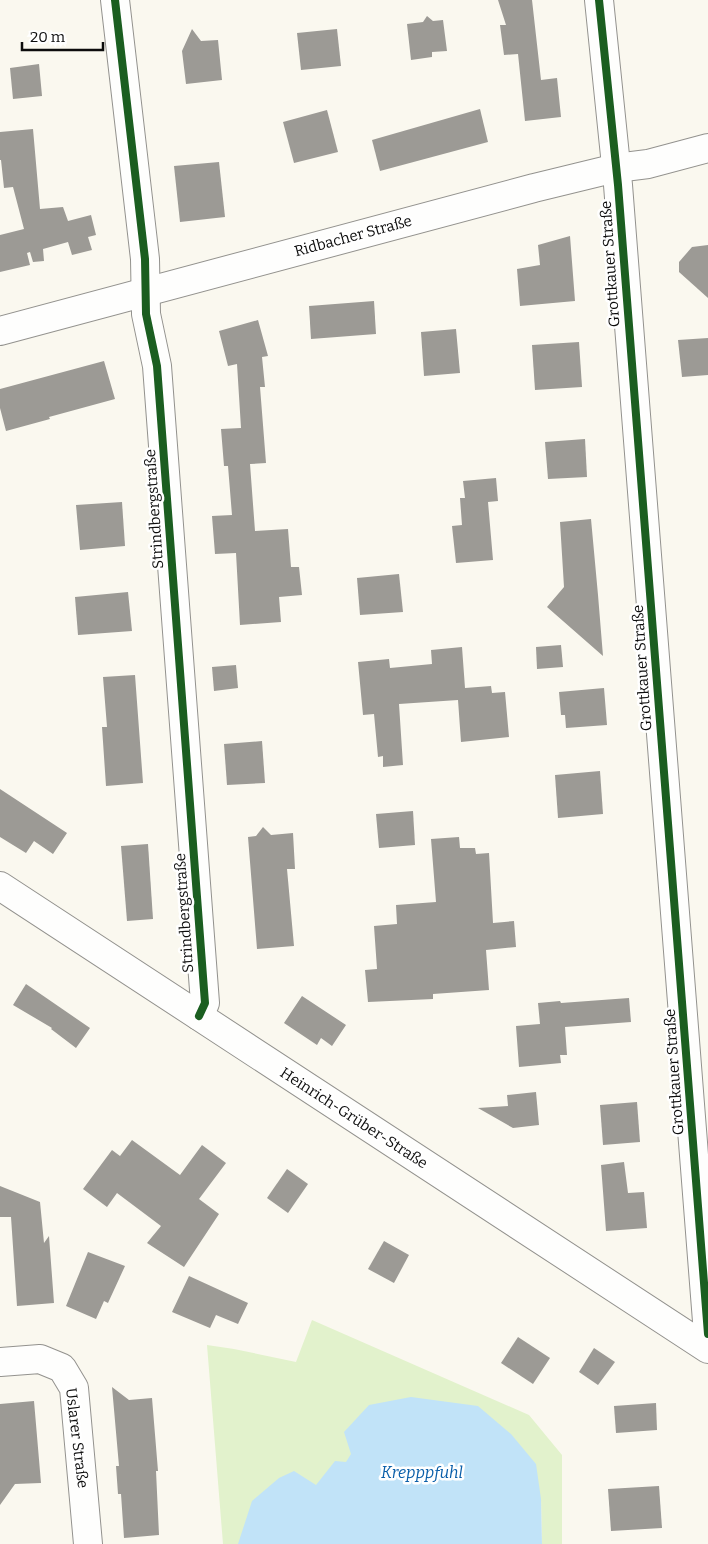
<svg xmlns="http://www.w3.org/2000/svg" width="708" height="1544" font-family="Bitter,serif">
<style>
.green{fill:#e2f2cc}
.water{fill:#c1e3f8}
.building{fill:#9c9a95}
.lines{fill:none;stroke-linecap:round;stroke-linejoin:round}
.minor-casing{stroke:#93928e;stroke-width:30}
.minor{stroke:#fefefd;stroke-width:28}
.cycleway-casing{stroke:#fff;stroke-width:11}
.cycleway{stroke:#1b5e20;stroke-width:8}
.labels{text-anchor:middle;stroke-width:5;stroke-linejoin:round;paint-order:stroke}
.street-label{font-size:15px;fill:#0c0c0c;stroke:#fff}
.water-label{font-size:16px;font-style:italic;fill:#095ea9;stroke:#fff}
</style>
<rect width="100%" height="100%" fill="#faf8ef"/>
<polygon class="green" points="312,1320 529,1415 562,1455 562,1544 542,1544 541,1499 346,1544 223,1544 207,1345 234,1349 296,1362"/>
<polygon class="water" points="411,1397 478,1406 511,1434 536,1464 541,1499 542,1544 238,1544 252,1501 279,1478 294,1471 316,1485 335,1461 346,1462 351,1454 344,1432 369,1405"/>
<g class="building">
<polygon points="498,0 532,0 541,80 557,78 561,117 525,121 518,54 504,55 500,25 506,25"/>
<polygon points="427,16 433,21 443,20 447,51 432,52 432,57 411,60 407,24 423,22"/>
<polygon points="192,29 201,41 218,40 222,80 186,84 182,51"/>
<polygon points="337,29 341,66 301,70 297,33"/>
<polygon points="39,64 42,96 13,99 10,68"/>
<polygon points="480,109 488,142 380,171 372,140"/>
<polygon points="327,110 338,152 294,163 283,122"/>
<polygon points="33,129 40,209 63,207 68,221 91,215 96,235 88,237 92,250 72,255 68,242 43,249 44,261 33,262 30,252 27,253 30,265 0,272 0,235 24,229 13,187 4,188 1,160 0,160 0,132"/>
<polygon points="219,162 225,217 180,222 174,166"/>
<polygon points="570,236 575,301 520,306 517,269 540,265 538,245"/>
<polygon points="708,245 708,298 679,272 679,262 692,247"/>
<polygon points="374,301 376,334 311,339 309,306"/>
<polygon points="258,320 268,356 262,357 265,387 260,387 266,463 250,464 255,531 288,529 291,567 299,567 302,595 279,597 281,622 240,625 236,553 215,554 212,516 232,515 228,466 224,466 221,429 241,428 237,364 228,366 219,331"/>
<polygon points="456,329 460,373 424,376 421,332"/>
<polygon points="708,338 708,375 682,377 678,340"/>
<polygon points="579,342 582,387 535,390 532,345"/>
<polygon points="104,361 115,399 49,417 50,419 6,431 0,408 0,389"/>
<polygon points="585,439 587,477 548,479 545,442"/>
<polygon points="496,478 498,501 488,502 493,560 456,563 452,526 462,525 460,498 465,498 463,481"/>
<polygon points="122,502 125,546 80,550 76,505"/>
<polygon points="591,519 598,595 603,656 547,607 564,587 560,522"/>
<polygon points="399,574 403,612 360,615 357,578"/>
<polygon points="128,592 132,631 78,635 75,597"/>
<polygon points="561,645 563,667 537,669 536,647"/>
<polygon points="462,647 465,688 491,686 492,693 505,692 509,737 461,742 458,700 399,704 403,765 383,767 383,756 378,757 374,714 363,715 358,662 389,659 390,668 432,664 431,650"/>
<polygon points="236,665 238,688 214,691 212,667"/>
<polygon points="135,675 143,783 106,786 102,727 107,727 103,677"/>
<polygon points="604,688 607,725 566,728 565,715 561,715 559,692"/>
<polygon points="262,741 265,783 227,785 224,744"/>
<polygon points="600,771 603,814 558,818 555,775"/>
<polygon points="0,789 67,833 53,854 34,841 26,853 0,837"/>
<polygon points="413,811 415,845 379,848 376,814"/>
<polygon points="263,827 271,835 293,833 295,869 287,869 294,946 257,949 248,837 256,836"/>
<polygon points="459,837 460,848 475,848 476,854 489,853 493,923 514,921 516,947 486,950 489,990 433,994 433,999 368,1002 365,970 377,969 374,926 397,924 396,905 436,902 431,839"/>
<polygon points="148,844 153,919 127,921 121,846"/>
<polygon points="26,984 90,1028 76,1048 51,1029 52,1028 13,1005"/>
<polygon points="302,996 346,1025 332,1046 321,1038 317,1045 284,1023"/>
<polygon points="629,998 631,1022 565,1027 567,1055 560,1055 561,1063 519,1067 516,1026 540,1024 538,1003 560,1001 561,1003"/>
<polygon points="536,1092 539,1125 513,1128 478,1108 508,1106 507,1095"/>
<polygon points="637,1102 640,1142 603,1145 600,1105"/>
<polygon points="132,1140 180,1175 202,1145 226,1163 199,1199 219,1214 184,1267 147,1243 161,1226 117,1193 107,1207 83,1189 112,1150 120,1156"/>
<polygon points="624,1162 628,1193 644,1192 647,1228 606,1231 601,1165"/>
<polygon points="287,1169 308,1184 288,1213 267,1198"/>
<polygon points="0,1186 40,1202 44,1243 49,1236 54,1303 17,1306 11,1217 0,1217"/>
<polygon points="384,1241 409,1255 394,1283 368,1269"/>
<polygon points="88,1252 125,1266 108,1303 104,1301 96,1319 66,1306"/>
<polygon points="189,1276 248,1303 238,1324 216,1315 210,1328 172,1312"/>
<polygon points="518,1337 550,1358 533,1384 501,1363"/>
<polygon points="594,1348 615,1362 598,1385 579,1372"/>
<polygon points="112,1387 129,1400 152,1398 158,1471 156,1471 159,1535 124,1538 121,1494 118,1494 116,1466 119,1466"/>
<polygon points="34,1401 41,1483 15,1484 0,1505 0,1404"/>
<polygon points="656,1403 657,1430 616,1433 614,1406"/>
<polygon points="659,1486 662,1528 611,1531 608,1489"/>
</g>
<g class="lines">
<g class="minor-casing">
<g id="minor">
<polyline points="115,0 145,259 146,314 157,366 205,1003 199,1016"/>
<polyline points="599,0 618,185 708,1334"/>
<polyline points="0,331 534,188 616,168 648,164 708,148"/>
<polyline points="0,886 708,1349"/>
<polyline points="0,1362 40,1359 62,1368 74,1388 88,1544"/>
</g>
</g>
<use href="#minor" class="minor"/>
<g class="cycleway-casing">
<g id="cycleway">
<polyline points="115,0 145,259 146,314 157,366 205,1003 199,1016"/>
<polyline points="599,0 618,185 708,1334"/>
</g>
</g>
<use href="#cycleway" class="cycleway"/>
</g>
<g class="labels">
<g class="street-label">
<text transform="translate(353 236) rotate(-15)" y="5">Ridbacher Straße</text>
<text transform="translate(610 264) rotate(-94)" y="5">Grottkauer Straße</text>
<text transform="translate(154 509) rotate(-94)" y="5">Strindbergstraße</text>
<text transform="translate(642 668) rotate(-94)" y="5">Grottkauer Straße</text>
<text transform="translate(184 913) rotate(-94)" y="5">Strindbergstraße</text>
<text transform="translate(674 1072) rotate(-94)" y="5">Grottkauer Straße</text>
<text transform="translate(354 1118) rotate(33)" y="5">Heinrich-Grüber-Straße</text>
<text transform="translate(77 1438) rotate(83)" y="5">Uslarer Straße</text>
</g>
<g class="water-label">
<text x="422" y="1478">Krepppfuhl</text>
</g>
</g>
<path d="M22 42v8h81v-8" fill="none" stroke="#0c0c0c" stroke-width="2.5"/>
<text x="30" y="42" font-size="15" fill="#0c0c0c" stroke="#ffffff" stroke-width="4" paint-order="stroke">20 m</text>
</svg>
